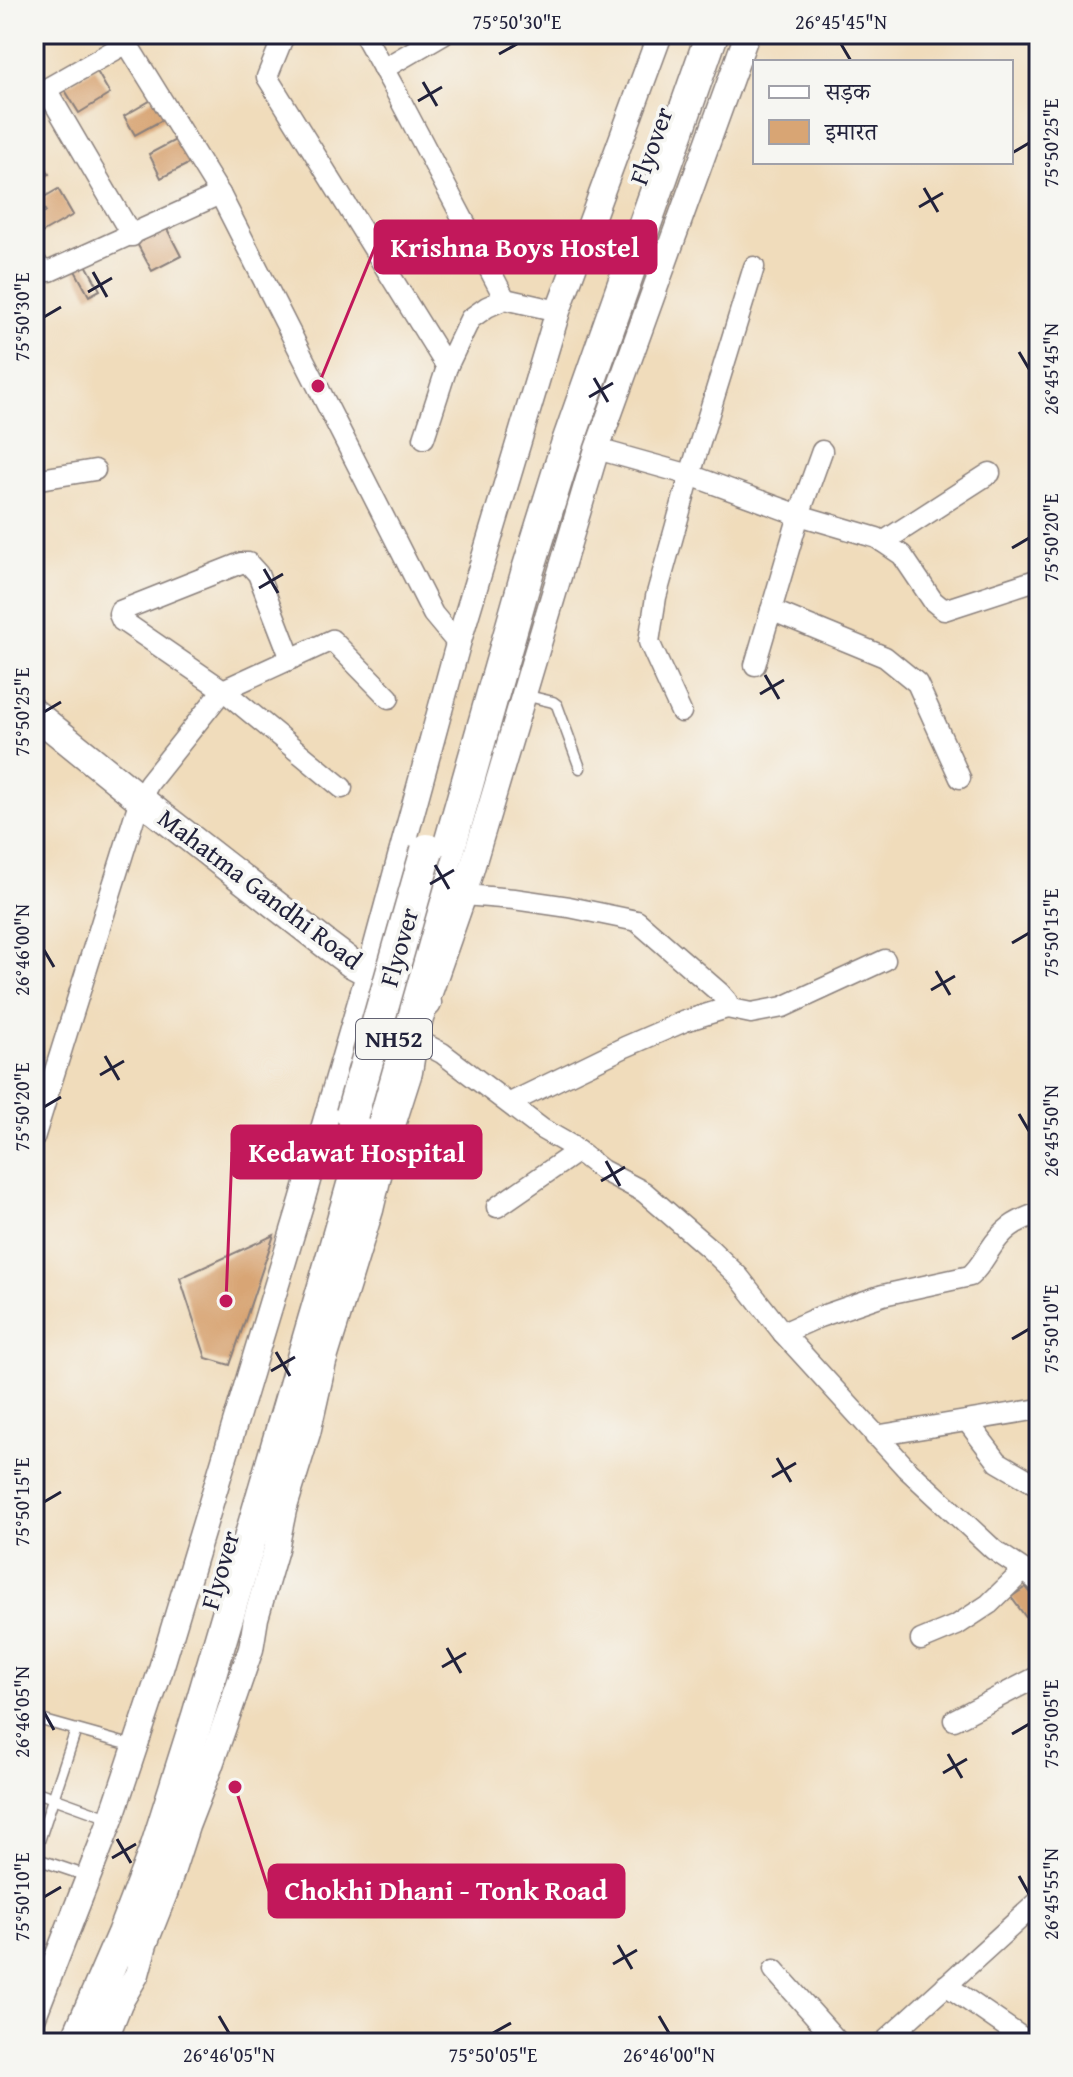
<svg xmlns="http://www.w3.org/2000/svg" width="1073" height="2077" font-family="'Gentium Book Plus','Noto Serif Devanagari',serif">
<style>
.building{fill:#d8a574}
.lines{fill:none;stroke-linecap:round;stroke-linejoin:round}
.service-casing{stroke:#897f7b;stroke-width:13}
.minor-casing{stroke:#897f7b;stroke-width:23}
.tertiary-casing{stroke:#897f7b;stroke-width:27}
.secondary-casing{stroke:#897f7b;stroke-width:31}
.trunk-casing{stroke:#897f7b;stroke-width:35}
.service{stroke:#fff;stroke-width:10}
.minor{stroke:#fff;stroke-width:20}
.tertiary{stroke:#fff;stroke-width:24}
.secondary{stroke:#fff;stroke-width:28}
.trunk{stroke:#fff;stroke-width:32}
.trunk-bridge-casing{stroke:#897f7b;stroke-width:35;stroke-linecap:butt}
.trunk-bridge{stroke:#fff;stroke-width:32}
.ticks{fill:none;stroke:#22223b;stroke-width:3}
.labels{text-anchor:middle;stroke-width:7;stroke-linejoin:round;paint-order:stroke}
.shield{fill:#f6f6f2;stroke:#626272;stroke-width:2}
.shield-label{font-size:24px;font-weight:bold;fill:#22223b}
.street-label{font-size:26px;fill:#22223b;stroke:#f6f6f2}
.leader{fill:none;stroke:#c2185b;stroke-width:3}
.callout-dot{fill:#c2185b;stroke:#f6f6f2;stroke-width:3}
.callout{fill:#c2185b;stroke:#c2185b;stroke-width:3}
.callout-label{font-size:28px;text-anchor:middle;font-weight:bold;fill:#fff}
.neatline{fill:none;stroke:#22223b;stroke-width:3}
.ticks-label{font-size:20px;text-anchor:middle;fill:#22223b}
</style>
<rect width="100%" height="100%" fill="#f6f6f2"/>
<filter id="ink" filterUnits="userSpaceOnUse"><feTurbulence type="fractalNoise" baseFrequency=".0125" numOctaves="2"/><feDisplacementMap in="SourceGraphic" scale="16" xChannelSelector="R" yChannelSelector="G"/><feConvolveMatrix kernelMatrix="1 2 1 2 8 2 1 2 1" color-interpolation-filters="sRGB"/></filter>
<filter id="wash" filterUnits="userSpaceOnUse"><feTurbulence type="fractalNoise" baseFrequency=".006" numOctaves="4" result="noise"/><feDisplacementMap in="SourceGraphic" scale="32" xChannelSelector="R" yChannelSelector="G"/><feGaussianBlur stdDeviation="1.8" result="paint"/><feColorMatrix in="noise" values="0 0 0 0 0 0 0 0 0 0 0 0 0 0 0 0 0 1.4 0 .05"/><feComposite in="paint" operator="in"/></filter>
<g filter="url(#wash)">
<rect width="100%" height="100%" fill="#f0dcbb"/>
<g id="blocks">
<g class="building">
<polygon points="95,68 110,94 79,113 63,87"/>
<polygon points="155,98 166,118 135,135 124,116"/>
<polygon points="181,137 194,161 161,178 149,154"/>
<polygon points="40,158 49,174 34,182 34,161"/>
<polygon points="58,189 73,215 40,234 34,224 34,219 46,212 39,200"/>
<polygon points="164,223 181,256 152,271 134,238"/>
<polygon points="84,261 100,290 89,296 73,267"/>
<polygon points="274,1235 230,1365 206,1358 180,1278"/>
<polygon points="1026,1587 1039,1603 1039,1635 1011,1597"/>
</g>
</g>
</g>
<g filter="url(#ink)">
<use href="#blocks" fill-opacity="0" stroke="#897f7b" stroke-width="2"/>
<g class="lines">
<g class="service-casing">
<g id="service">
<polyline points="524,695 553,702 557,705 580,768"/>
<polyline points="34,1718 134,1746"/>
<polyline points="34,1791 109,1818"/>
<polyline points="34,1856 76,1730"/>
<polyline points="34,1858 87,1876"/>
</g>
</g>
<g class="minor-casing">
<g id="minor">
<polyline points="121,34 220,194 433,614 458,644"/>
<polyline points="287,34 282,40 267,77 447,367 470,319 487,307 505,299 558,311"/>
<polyline points="364,34 394,88 505,299"/>
<polyline points="383,69 443,34"/>
<polyline points="46,89 132,236"/>
<polyline points="34,96 127,43"/>
<polyline points="34,259 40,269 50,271 220,194"/>
<polyline points="424,438 447,367"/>
<polyline points="597,449 690,475 799,515 877,538 902,555 933,601 944,610 1039,579"/>
<polyline points="34,480 95,470"/>
<polyline points="883,542 990,473"/>
<polyline points="771,610 885,657 917,683 960,778"/>
<polyline points="291,659 258,574 248,563 241,563 120,611 119,614 122,621 127,624 223,690 342,788"/>
<polyline points="755,665 799,515 822,451"/>
<polyline points="681,712 649,642 656,597 690,475 754,267"/>
<polyline points="464,895 514,899 569,907 637,921 720,993 727,1001 727,1008 685,1021 625,1047 510,1103"/>
<polyline points="727,1008 751,1013 783,1007 885,960"/>
<polyline points="415,1039 442,1053 542,1129 570,1145 602,1170 644,1192 710,1249 739,1277 783,1333 906,1468 994,1550 1024,1570 1039,1583"/>
<polyline points="34,1138 140,799 149,783 223,690 332,640 389,698"/>
<polyline points="497,1207 578,1151"/>
<path d="M783 1333 819 1317 883 1295 970 1276C979 1268 983 1260 989 1251 1003 1229 1015 1221 1039 1213"/>
<polyline points="967,1421 998,1462 1039,1486"/>
<polyline points="875,1436 1039,1409"/>
<polyline points="921,1640 957,1625 989,1604 1024,1570"/>
<polyline points="954,1720 1039,1676"/>
<polyline points="774,1970 839,2043"/>
<polyline points="946,1985 1030,2043"/>
<polyline points="883,2043 1039,1901"/>
</g>
</g>
<g class="tertiary-casing">
<g id="tertiary">
<polyline points="34,2016 111,1819 160,1672 302,1201 369,971 458,644 558,311 660,34"/>
<polyline points="104,2043 120,2003 137,1974 145,1944 166,1891 187,1826 210,1767 251,1649 256,1618 276,1549 284,1510 308,1433 324,1362 371,1210 385,1150 410,1072 416,1033 464,895 597,449 747,34"/>
</g>
</g>
<g class="secondary-casing">
<polyline id="secondary" points="34,713 140,799 327,945 351,963 427,1003"/>
</g>
<g class="trunk-casing">
<polyline id="trunk" points="76,2043 123,1934 157,1846 198,1716 325,1283 528,570 567,445 712,34"/>
</g>
<use href="#service" class="service"/>
<use href="#minor" class="minor"/>
<use href="#tertiary" class="tertiary"/>
<use href="#secondary" class="secondary"/>
<use href="#trunk" class="trunk"/>
<g class="trunk-bridge-casing">
<polyline id="trunk-bridge" points="352,1114 427,850"/>
</g>
<use href="#trunk-bridge" class="trunk-bridge"/>
</g>
</g>
<path class="ticks" d="M841 44 851 61M499 54 517 44M423 82 437 106M418 101 442 87M1012 153 1029 143M924 188 938 212M919 207 943 193M93 272 107 297M88 292 112 278M44 317 61 307M1019 352 1029 369M594 378 608 402M589 397 613 383M1012 548 1029 538M264 569 278 593M259 588 283 574M765 675 779 699M760 694 784 680M44 712 61 702M435 865 449 889M430 884 454 870M1012 943 1029 933M44 950 54 967M936 971 950 995M931 990 955 976M105 1056 119 1080M100 1075 124 1061M44 1107 61 1097M1019 1114 1029 1131M606 1161 620 1186M601 1181 625 1167M1012 1339 1029 1329M276 1352 290 1376M271 1371 295 1357M777 1458 791 1482M772 1477 796 1463M44 1502 61 1492M447 1648 461 1673M442 1667 466 1653M44 1712 54 1730M1012 1734 1029 1724M948 1754 962 1778M943 1773 967 1759M117 1839 131 1863M112 1858 136 1844M1019 1876 1029 1894M44 1897 61 1887M618 1945 632 1969M613 1964 637 1950M219 2016 229 2033M659 2016 669 2033M493 2033 511 2023"/>
<g class="labels">
<rect class="shield" x="356" y="1019" width="76" height="40" rx="6"/>
<g class="shield-label">
<text x="394" y="1047">NH52</text>
</g>
<g class="street-label">
<text transform="translate(651 146) rotate(-70)" y="9">Flyover</text>
<text transform="translate(260 889) rotate(37)" y="9">Mahatma Gandhi Road</text>
<text transform="translate(399 947) rotate(-74)" y="9">Flyover</text>
<text transform="translate(220 1570) rotate(-74)" y="9">Flyover</text>
</g>
</g>
<path class="leader" d="M318 386L375 247M226 1301L232 1152M235 1787L269 1891"/>
<g class="callout-dot">
<circle cx="318" cy="386" r="8"/>
<circle cx="226" cy="1301" r="8"/>
<circle cx="235" cy="1787" r="8"/>
</g>
<g class="callout">
<rect x="375" y="221" width="281" height="52" rx="8"/>
<rect x="232" y="1126" width="249" height="52" rx="8"/>
<rect x="269" y="1865" width="355" height="52" rx="8"/>
</g>
<g class="callout-label">
<text x="515" y="257">Krishna Boys Hostel</text>
<text x="357" y="1162">Kedawat Hospital</text>
<text x="446" y="1900">Chokhi Dhani - Tonk Road</text>
</g>
<rect width="1073" height="2077" fill="none" stroke="#f6f6f2" stroke-width="88"/>
<rect x="753" y="60" width="260" height="104" fill="#f6f6f2" stroke="#a1a1a9" stroke-width="2"/>
<rect x="769" y="86" width="40" height="12" fill="#ffffff" stroke="#a1a1a9" stroke-width="2"/>
<text x="825" y="100" font-size="24" fill="#22223b">सड़क</text>
<rect x="769" y="120" width="40" height="24" fill="#d8a574" stroke="#a1a1a9" stroke-width="2"/>
<text x="825" y="140" font-size="24" fill="#22223b">इमारत</text>
<rect x="44" y="44" width="985" height="1989" class="neatline"/>
<g class="ticks-label">
<text x="517" y="29">75°50'30"E</text>
<text x="841" y="29">26°45'45"N</text>
<text transform="translate(1051 143) rotate(-90)" y="7">75°50'25"E</text>
<text transform="translate(22 317) rotate(-90)" y="7">75°50'30"E</text>
<text transform="translate(1051 369) rotate(-90)" y="7">26°45'45"N</text>
<text transform="translate(1051 538) rotate(-90)" y="7">75°50'20"E</text>
<text transform="translate(22 712) rotate(-90)" y="7">75°50'25"E</text>
<text transform="translate(1051 933) rotate(-90)" y="7">75°50'15"E</text>
<text transform="translate(22 950) rotate(-90)" y="7">26°46'00"N</text>
<text transform="translate(22 1107) rotate(-90)" y="7">75°50'20"E</text>
<text transform="translate(1051 1131) rotate(-90)" y="7">26°45'50"N</text>
<text transform="translate(1051 1329) rotate(-90)" y="7">75°50'10"E</text>
<text transform="translate(22 1502) rotate(-90)" y="7">75°50'15"E</text>
<text transform="translate(22 1712) rotate(-90)" y="7">26°46'05"N</text>
<text transform="translate(1051 1724) rotate(-90)" y="7">75°50'05"E</text>
<text transform="translate(1051 1894) rotate(-90)" y="7">26°45'55"N</text>
<text transform="translate(22 1897) rotate(-90)" y="7">75°50'10"E</text>
<text x="229" y="2062">26°46'05"N</text>
<text x="493" y="2062">75°50'05"E</text>
<text x="669" y="2062">26°46'00"N</text>
</g>
</svg>
